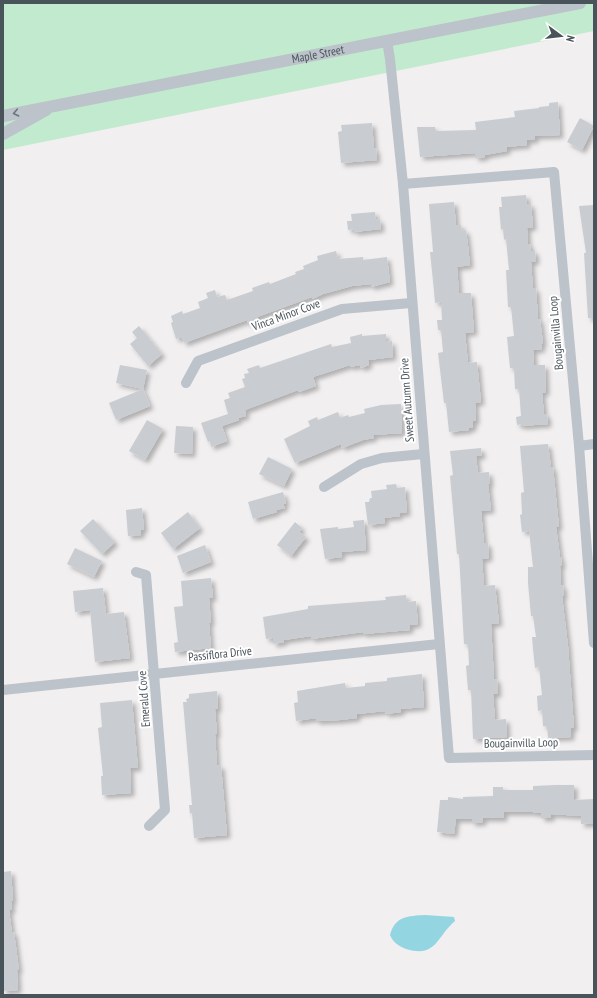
<svg xmlns="http://www.w3.org/2000/svg" width="597" height="998" font-family="'PT Sans Narrow',sans-serif">
<style>
.green{fill:#c2eacf}
.water{fill:#94d5e2}
.building{fill:#c9ccd1;filter:url(#shadow)}
.lines{fill:none;stroke-linecap:round;stroke-linejoin:round}
.minor{stroke:#bcc3ca;stroke-width:10}
.tertiary{stroke:#bcc3ca;stroke-width:12}
.oneway{stroke:#6c757c}
.labels{text-anchor:middle;stroke-width:4;stroke-linejoin:round;paint-order:stroke}
.street-label{font-size:12px;fill:#49535a;stroke:#fff}
</style>
<defs>
<filter id="shadow"><feDropShadow dx="3.5" dy="3.5" stdDeviation="2" flood-color="#0004"/></filter>
</defs>
<rect width="100%" height="100%" fill="#f1efef"/>
<polygon class="green" points="3,3 594,3 594,31 3,150"/>
<path class="water" d="M425 915 454 917 455 921C436 937 437 958 406 949 398 946 393 942 390 935 395 916 408 916 425 915Z"/>
<g class="building">
<polygon points="558,102 560,135 535,136 535,140 527,140 527,145 507,147 507,151 485,155 485,157 475,158 475,153 420,157 417,127 435,127 436,131 476,130 475,122 515,117 514,111 539,108 539,107 549,106 549,103"/>
<polygon points="580,118 594,126 582,150 567,142"/>
<polygon points="372,123 374,149 376,148 377,160 341,163 338,132 342,131 341,125"/>
<polygon points="526,195 527,204 531,204 533,227 527,228 528,244 530,244 531,251 535,251 536,261 531,262 533,289 536,288 538,319 540,319 543,343 541,344 542,349 533,350 534,365 545,365 546,392 542,393 544,414 547,414 548,424 521,426 521,424 517,425 516,417 521,416 519,389 515,389 514,368 510,368 507,337 514,336 511,307 508,307 506,270 509,270 506,239 504,240 503,229 501,230 499,207 502,207 501,197"/>
<polygon points="454,202 456,225 461,225 462,231 466,230 468,246 470,265 457,267 459,293 471,293 474,332 465,333 468,363 477,362 481,402 475,403 476,421 473,421 473,428 468,428 469,430 449,432 446,403 444,403 438,353 443,352 441,330 438,330 437,320 442,320 441,302 435,303 434,291 430,252 433,252 429,204"/>
<polygon points="594,205 594,318 588,318 584,253 586,253 579,206"/>
<polygon points="375,212 376,220 380,219 381,229 354,232 354,229 348,230 347,221 352,221 351,214"/>
<polygon points="336,251 338,259 363,257 363,260 387,257 390,282 371,287 371,284 352,286 323,294 312,299 312,297 257,317 258,319 248,323 247,320 184,343 182,337 176,339 171,323 173,322 171,316 182,311 183,314 200,308 198,302 208,298 206,293 215,290 217,297 225,295 227,300 253,291 252,288 269,282 270,284 296,274 295,272 304,269 303,266 318,260 317,256"/>
<polygon points="139,326 162,354 148,366 130,344 137,338 132,332"/>
<polygon points="362,334 362,336 386,334 386,342 392,341 393,357 368,360 369,365 361,368 360,365 350,367 350,365 313,377 316,386 299,392 298,390 245,410 246,416 238,418 239,420 222,426 227,441 211,447 210,441 208,442 201,423 228,414 224,400 230,398 228,393 245,387 242,379 245,378 244,374 249,373 247,369 259,365 260,368 331,344 332,347 351,343 350,337"/>
<polygon points="120,365 147,370 143,389 116,383"/>
<polygon points="143,389 150,406 116,420 109,403"/>
<polygon points="401,404 402,433 373,435 374,438 363,440 342,448 341,444 295,463 284,439 310,426 308,421 317,417 318,420 338,412 340,418 348,415 349,417 365,413 364,409 381,405"/>
<polygon points="147,420 163,429 145,460 129,451"/>
<polygon points="176,426 193,427 192,454 174,453"/>
<polygon points="548,444 551,467 553,467 559,527 556,527 560,557 561,557 562,566 560,566 561,586 563,585 564,596 562,596 568,646 574,728 571,728 571,737 548,738 547,726 543,726 542,710 538,711 537,696 542,695 539,667 535,668 533,649 532,637 536,637 533,616 531,616 528,583 528,567 533,567 529,531 522,532 520,515 522,514 521,493 524,492 520,446"/>
<polygon points="481,448 482,456 476,456 478,473 489,472 490,484 488,484 491,510 481,511 484,543 488,543 489,558 482,559 484,586 495,585 499,623 491,624 494,679 497,679 498,694 493,694 495,720 506,719 507,737 473,739 471,690 468,690 466,666 469,665 468,644 464,644 459,554 457,554 450,476 453,475 450,451"/>
<polygon points="268,457 292,469 284,486 259,474"/>
<polygon points="396,484 397,488 405,487 407,513 399,513 400,516 384,518 385,523 368,525 365,502 369,502 370,498 372,498 371,491 387,489 386,485"/>
<polygon points="283,492 286,503 283,504 285,508 276,510 277,512 253,519 248,502"/>
<polygon points="142,508 144,529 141,530 141,535 128,536 126,510"/>
<polygon points="188,512 200,528 173,549 161,533"/>
<polygon points="93,519 115,542 102,554 80,531"/>
<polygon points="364,520 366,550 341,552 342,557 325,559 320,529 338,527 338,529 354,527 353,521"/>
<polygon points="295,522 302,528 299,532 306,537 291,556 277,545"/>
<polygon points="205,545 211,562 183,573 177,556"/>
<polygon points="75,548 102,561 94,577 67,564"/>
<polygon points="211,578 213,598 209,598 211,622 209,623 211,648 175,652 174,643 178,642 174,607 183,606 181,581"/>
<polygon points="103,588 106,614 124,612 130,658 95,662 90,610 75,612 73,591"/>
<polygon points="406,595 407,602 416,601 418,624 410,625 410,630 363,634 363,632 311,639 311,636 284,640 284,642 273,644 273,638 266,639 263,617 308,609 308,606 386,600 385,597"/>
<polygon points="422,674 424,707 401,709 401,712 386,714 385,711 357,714 357,718 340,720 316,721 316,718 296,721 294,703 298,702 297,691 345,683 346,688 365,686 365,683 387,681 387,678"/>
<polygon points="217,691 218,709 215,709 217,734 215,734 217,766 221,765 227,835 194,838 192,813 190,814 189,805 192,805 183,702 187,702 186,699 189,698 189,694"/>
<polygon points="132,700 138,768 130,768 131,793 102,795 101,776 103,776 98,728 102,727 100,703"/>
<polygon points="556,785 574,785 574,800 594,799 594,823 581,824 581,816 551,814 551,818 541,818 541,813 533,813 533,812 504,812 504,818 483,818 483,822 472,823 472,819 456,819 454,834 437,832 440,800 448,800 448,797 463,799 463,797 493,796 493,787 503,787 503,790 533,790 533,786"/>
<polygon points="11,871 13,901 11,901 12,910 9,910 12,933 14,932 19,970 17,970 18,990 3,991 3,872"/>
</g>
<g class="lines">
<g class="minor">
<polyline points="387,41 390,59 403,184 449,758 594,755"/>
<polyline points="403,184 554,172 579,446 594,643"/>
<polyline points="186,383 198,361 342,309 411,303"/>
<polyline points="579,446 594,444"/>
<polyline points="324,487 361,464 382,458 423,454"/>
<polyline points="136,572 146,575 165,810 149,826"/>
<polyline points="3,690 439,644"/>
</g>
<g class="tertiary">
<path id="s1" d="M3 116 580 3"/>
<polyline points="3,134 46,110"/>
</g>
</g>
<defs><path id="oneway-chevron" d="M-2-3.5L2.5 0L-2 3.5" fill="none" stroke-width="1.6" stroke-linecap="round" stroke-linejoin="round"/></defs>
<use class="oneway" href="#oneway-chevron" transform="translate(16 113) rotate(168)"/>
<g class="labels">
<g class="street-label">
<text dy="4" stroke="none"><textPath href="#s1" startOffset="321">Maple Street</textPath></text>
<text transform="translate(286 315) rotate(-20)" y="4">Vinca Minor Cove</text>
<text transform="translate(556 333) rotate(-95)" y="4">Bougainvilla Loop</text>
<text transform="translate(407 400) rotate(-94)" y="4">Sweet Autumn Drive</text>
<text transform="translate(220 654) rotate(-6)" y="4">Passiflora Drive</text>
<text transform="translate(144 699) rotate(-94)" y="4">Emerald Cove</text>
<text transform="translate(521 743) rotate(-1)" y="4">Bougainvilla Loop</text>
</g>
</g>
<rect width="597" height="998" fill="none" stroke="#49535a" stroke-width="8"/>
<g transform="translate(561 36) rotate(105)" stroke="#ffffff" stroke-width="3" paint-order="stroke">
<path d="M0-3L7 15L0 10L-7 15Z" fill="#49535a"/>
<text y="-6" font-size="11" font-weight="bold" text-anchor="middle" fill="#49535a">N</text>
</g>
</svg>
